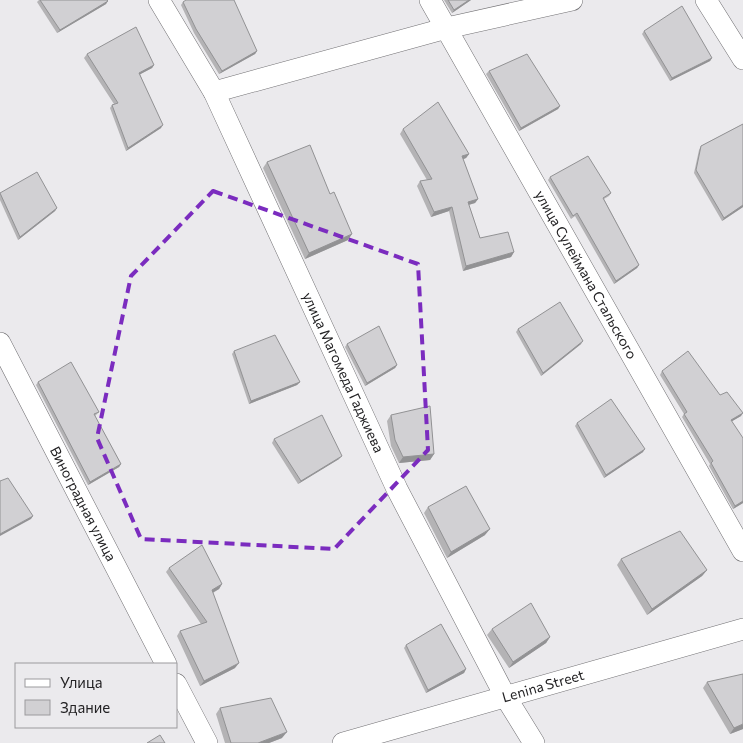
<svg xmlns="http://www.w3.org/2000/svg" width="743" height="743" font-family="Commissioner,sans-serif">
<style>
.lines{fill:none;stroke-linecap:round;stroke-linejoin:round}
.minor-casing{stroke:#727174;stroke-width:22}
.minor{stroke:#fff;stroke-width:21}
.wall{fill:#b4b3b5}
.shaded-wall{fill:#929294}
.building{fill:#d1d0d3;stroke:#929294}
.marked{fill:none;stroke:#7b2cbf;stroke-width:4;stroke-dasharray:10 6;stroke-linejoin:round}
.labels{text-anchor:middle;stroke-width:5;stroke-linejoin:round;paint-order:stroke}
.street-label{font-size:14px;fill:#242325;stroke:#ebeaed}
</style>
<rect width="100%" height="100%" fill="#ebeaed"/>
<g class="lines">
<g class="minor-casing">
<g id="minor">
<path id="s1" d="M159 0 214 92 397 489 505 696 534 743"/>
<path id="s2" d="M430 0 743 551"/>
<polyline points="706,0 743,59"/>
<polyline points="214,92 447,28 572,0"/>
<path id="s3" d="M0 343 166 664"/>
<polyline points="176,684 207,743"/>
<path id="s4" d="M343 743 743 629"/>
</g>
</g>
<use href="#minor" class="minor"/>
</g>
<g class="wall">
<polygon points="39,0 107,0 106,4 57,33 37,2"/>
<polygon points="444,0 471,0 452,13"/>
<polygon points="183,2 257,51 255,54 219,74 194,33 181,5"/>
<polygon points="644,31 712,58 710,61 670,81 642,34"/>
<polygon points="87,54 154,65 152,68 140,74 161,128 126,151 110,108 112,105 114,104 84,58"/>
<polygon points="489,71 560,106 558,109 519,131 486,74"/>
<polygon points="743,124 743,207 722,221 694,173 699,150 701,146"/>
<polygon points="403,129 469,154 466,158 463,159 478,199 475,203 469,205 480,238 514,252 511,257 463,271 449,211 431,217 417,186 420,181 427,180 400,134"/>
<polygon points="267,162 330,194 348,240 305,259 263,168"/>
<polygon points="550,177 611,193 609,196 604,199 639,265 637,268 614,284 575,216 571,219 548,180"/>
<polygon points="0,193 57,208 55,211 18,240 0,200"/>
<polygon points="518,329 581,344 541,376 516,332"/>
<polygon points="347,344 397,365 395,368 365,386 345,347"/>
<polygon points="234,351 300,382 297,385 249,404 232,354"/>
<polygon points="662,371 720,395 741,416 732,421 743,503 733,509 709,466 710,464 682,417 684,414 660,375"/>
<polygon points="38,382 99,412 95,416 121,464 119,467 88,485 36,385"/>
<polygon points="391,415 434,454 430,460 399,463 391,446 387,421"/>
<polygon points="577,423 643,452 604,478 575,426"/>
<polygon points="274,439 339,459 298,484 272,443"/>
<polygon points="428,507 485,535 447,558 424,513"/>
<polygon points="621,559 707,570 702,576 647,615 617,565"/>
<polygon points="169,568 222,584 219,589 213,593 235,668 200,686 177,636 180,631 201,624 166,572"/>
<polygon points="492,629 550,637 546,643 509,668 487,635"/>
<polygon points="406,645 466,669 464,673 426,693 404,648"/>
<polygon points="707,682 743,729 730,734 703,688"/>
<polygon points="220,708 282,738 269,743 225,743 216,714"/>
</g>
<g class="shaded-wall">
<polygon points="469,0 471,0 452,13 454,10"/>
<polygon points="108,1 106,4 57,33 60,30"/>
<polygon points="257,51 255,54 219,74 222,71"/>
<polygon points="712,58 710,61 670,81 672,78"/>
<polygon points="154,65 152,68 137,76 139,73"/>
<polygon points="560,106 558,109 519,131 521,128"/>
<polygon points="163,125 161,128 126,151 128,148"/>
<polygon points="469,154 466,158 459,161 462,156"/>
<polygon points="478,199 475,203 464,206 468,202"/>
<polygon points="743,205 743,207 722,221 724,218"/>
<polygon points="452,207 449,211 431,217 434,212"/>
<polygon points="57,208 55,211 18,240 20,237"/>
<polygon points="352,234 348,240 305,259 309,253"/>
<polygon points="514,252 511,257 463,271 466,266"/>
<polygon points="639,265 637,268 614,284 616,281"/>
<polygon points="583,341 581,344 541,376 543,373"/>
<polygon points="397,365 395,368 365,386 367,383"/>
<polygon points="300,382 297,385 249,404 251,401"/>
<polygon points="743,413 741,416 729,423 731,420"/>
<polygon points="645,449 643,452 604,478 606,475"/>
<polygon points="434,454 430,460 399,463 403,457"/>
<polygon points="342,456 339,459 298,484 301,481"/>
<polygon points="121,464 119,467 88,485 90,482"/>
<polygon points="743,501 743,503 733,509 735,506"/>
<polygon points="33,516 31,519 0,536 0,534"/>
<polygon points="490,529 485,535 447,558 451,552"/>
<polygon points="707,570 702,576 647,615 652,609"/>
<polygon points="222,584 219,589 208,595 212,590"/>
<polygon points="550,637 546,643 509,668 513,662"/>
<polygon points="239,663 235,668 200,686 204,681"/>
<polygon points="466,669 464,673 426,693 428,690"/>
<polygon points="743,724 743,729 730,734 734,728"/>
<polygon points="287,732 282,738 269,743 258,743"/>
</g>
<g class="building">
<polygon points="40,0 107,0 108,1 60,30"/>
<polygon points="186,0 234,0 257,51 222,71 196,29 183,2"/>
<polygon points="448,0 469,0 454,10"/>
<polygon points="682,6 712,58 672,78 644,31"/>
<polygon points="136,27 154,65 139,73 163,125 128,148 112,105 118,103 87,54"/>
<polygon points="527,54 560,106 521,128 489,71"/>
<polygon points="438,102 469,154 462,156 478,199 468,202 480,238 508,232 514,252 466,266 452,207 434,212 420,181 432,179 403,129"/>
<polygon points="743,124 743,205 724,218 696,170 701,146"/>
<polygon points="310,145 330,194 334,192 352,234 309,253 267,162"/>
<polygon points="588,156 611,193 603,198 639,265 616,281 577,213 573,216 550,177"/>
<polygon points="37,172 57,208 20,237 0,193"/>
<polygon points="560,302 583,341 543,373 518,329"/>
<polygon points="379,326 397,365 367,383 347,344"/>
<polygon points="275,335 300,382 251,401 234,351"/>
<polygon points="688,351 720,395 727,392 743,413 731,420 743,438 743,501 735,506 711,463 713,461 684,414 687,412 662,371"/>
<polygon points="71,362 99,412 94,414 121,464 90,482 38,382"/>
<polygon points="611,399 645,449 606,475 577,423"/>
<polygon points="430,406 434,454 403,457 395,440 391,415"/>
<polygon points="322,415 342,456 301,481 274,439"/>
<polygon points="8,478 33,516 0,534 0,481"/>
<polygon points="466,486 490,529 451,552 428,507"/>
<polygon points="680,531 707,570 652,609 621,559"/>
<polygon points="202,545 222,584 212,590 239,663 204,681 180,631 207,622 169,568"/>
<polygon points="531,603 550,637 513,662 492,629"/>
<polygon points="441,624 466,669 428,690 406,645"/>
<polygon points="743,674 743,724 734,728 707,682"/>
<polygon points="271,698 287,732 258,743 231,743 220,708"/>
<polygon points="160,735 165,743 147,743"/>
</g>
<path class="marked" d="M213 191 418 264 428 450 334 549 141 539 97 438 131 276Z"/>
<g class="labels">
<g class="street-label">
<text dy="5" stroke="none"><textPath href="#s2" startOffset="316">улица Сулеймана Стальского</textPath></text>
<text dy="5" stroke="none"><textPath href="#s1" startOffset="416">улица Магомеда Гаджиева</textPath></text>
<text dy="5" stroke="none"><textPath href="#s3" startOffset="181">Виноградная улица</textPath></text>
<text dy="5" stroke="none"><textPath href="#s4" startOffset="208">Lenina Street</textPath></text>
</g>
</g>
<rect x="15" y="663" width="162" height="65" fill="#ebeaed" stroke="#9b9a9d"/>
<rect x="25" y="679" width="25" height="8" fill="#ffffff" stroke="#9b9a9d"/>
<text x="60" y="688" font-size="15" fill="#242325">Улица</text>
<rect x="25" y="700" width="25" height="15" fill="#d1d0d3" stroke="#9b9a9d"/>
<text x="60" y="713" font-size="15" fill="#242325">Здание</text>
</svg>
